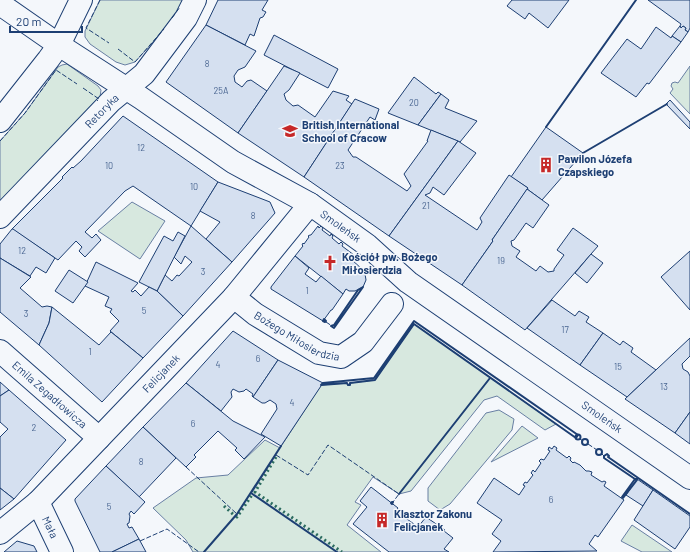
<svg xmlns="http://www.w3.org/2000/svg" width="690" height="552" font-family="Barlow,sans-serif">
<style>
.green{fill:#d7e8df;stroke:#687fa3}
.building{fill:#d5e0f0;stroke:#1d3f73}
.lines{fill:none;stroke-linecap:round;stroke-linejoin:round}
.minor-casing{stroke:#1d3f73;stroke-width:24}
.minor{stroke:#f4f7fb;stroke-width:22}
.hedge{stroke:#2c6c60;stroke-width:3;stroke-dasharray:2 3;stroke-linecap:butt}
.fence{stroke:#1d3f73;stroke-width:1;stroke-dasharray:5 2;stroke-linecap:butt}
.wall{stroke:#1d3f73;stroke-width:2}
.labels{text-anchor:middle;stroke-width:3;stroke-linejoin:round;paint-order:stroke}
.number-label{font-size:9px;fill:#4b6792}
.street-label{font-size:11px;fill:#1d3f73;stroke:#f4f7fb}
.poi-label{font-size:11px;font-weight:bold;fill:#1d3f73;stroke:#f4f7fb;text-anchor:start}
</style>
<rect width="100%" height="100%" fill="#f4f7fb"/>
<g class="green">
<polygon points="100,0 185,0 172,19 154,41 135,62 125,65 116,62 90,44 85,37 85,31"/>
<polygon points="67,64 98,86 101,90 100,97 0,203 0,141 25,113 58,67 62,65"/>
<polygon points="690,66 690,114 670,93 673,89 671,86 672,83 675,82 678,83"/>
<polygon points="132,202 165,221 140,259 98,231"/>
<polygon points="414,324 556,424 545,430 497,396 484,400 411,491 399,494 373,477 355,502 361,505 347,525 381,552 193,552 186,540 153,508 196,478 228,475 265,440 280,448 321,385 347,383 348,385 350,385 350,383 375,380"/>
<polygon points="499,410 514,419 512,430 450,504 440,510 428,501 428,488 486,413"/>
<polygon points="522,426 538,438 491,462"/>
<polygon points="632,525 672,552 642,552 621,541"/>
</g>
<g class="building">
<polygon points="218,0 268,0 262,10 266,12 263,17 260,18 254,36 250,34 245,45 206,25"/>
<polygon points="512,0 569,0 548,28 529,13 525,19 507,6"/>
<polygon points="648,0 690,0 690,28 688,32 685,30 686,28 683,26 681,28 680,26 681,24"/>
<polygon points="206,25 256,51 245,67 238,70 234,76 235,82 242,87 247,81 251,80 267,91 238,133 166,82"/>
<polygon points="680,26 681,28 683,26 686,28 685,30 688,32 681,42 672,36"/>
<polygon points="656,27 671,38 672,36 681,42 649,84 647,83 636,97 601,73 627,39 641,49"/>
<polygon points="274,35 338,69 328,88 264,55"/>
<polygon points="284,66 300,73 289,90 284,94 286,100 293,106 298,105 315,117 333,91 349,96 346,100 352,104 304,177 238,133"/>
<polygon points="414,77 436,94 438,92 441,94 418,125 388,113"/>
<polygon points="441,94 449,100 445,108 477,121 460,142 418,125"/>
<polygon points="355,99 379,109 375,120 370,117 348,150 353,157 356,157 407,191 411,186 404,174 428,141 427,141 431,130 458,141 389,236 304,177"/>
<polygon points="670,100 690,122 690,129 666,104"/>
<polygon points="123,116 218,182 191,226 133,186 125,191 85,232 92,238 96,234 101,240 85,257 79,251 82,247 76,241 58,260 12,229 63,178 62,177 72,167 73,168 81,161"/>
<polygon points="546,127 583,153 542,200 527,189 528,188 511,177"/>
<polygon points="458,141 476,153 444,195 433,187 430,193 425,195 477,230 482,222 480,218 509,175 528,188 492,240 493,241 462,285 389,236"/>
<polygon points="218,182 270,202 275,213 232,262 206,239 220,222 200,211"/>
<polygon points="527,189 549,205 533,228 526,223 514,240 511,241 512,246 520,251 516,257 536,271 540,266 548,272 554,271 554,269 564,255 557,250 573,228 598,246 525,330 462,285 493,241 492,240"/>
<polygon points="191,226 232,262 183,316 157,291 165,275 172,281 177,275 179,276 192,262 185,256 181,264 174,257"/>
<polygon points="318,226 319,228 321,226 323,228 322,230 330,236 331,234 333,236 332,238 339,244 341,242 343,244 342,246 354,255 351,259 363,270 365,274 366,280 363,287 355,291 349,291 346,289 343,294 295,256 303,246 302,245 303,243 304,244 309,237 308,236 310,235 311,235"/>
<polygon points="12,229 13,229 55,258 46,273 36,267 30,276 0,258 0,244"/>
<polygon points="178,232 185,236 157,291 139,282 164,236 173,241"/>
<polygon points="690,251 690,310 661,277"/>
<polygon points="591,254 603,263 587,283 575,273"/>
<polygon points="295,256 309,268 305,274 316,282 321,276 343,294 332,310 331,310 323,321 271,289 271,287"/>
<polygon points="0,258 31,277 20,288 42,307 47,306 52,307 49,323 39,345 0,312"/>
<polygon points="96,262 138,283 131,291 133,292 135,290 141,296 149,287 157,291 183,316 143,358 110,331 119,321 110,312 112,309 105,306 109,297 85,286"/>
<polygon points="69,270 88,282 73,303 55,291"/>
<polygon points="552,300 575,316 579,311 589,317 586,322 603,333 580,365 527,328"/>
<polygon points="52,307 99,345 111,332 143,358 102,402 39,345 49,323"/>
<polygon points="233,331 278,360 253,397 252,396 253,394 246,389 244,391 239,392 233,389 231,392 232,397 221,411 186,383"/>
<polygon points="603,333 620,345 623,341 633,348 631,352 656,370 627,397 580,365"/>
<polygon points="690,338 690,356 682,364 683,369 688,372 690,376 690,412 675,433 625,399"/>
<polygon points="278,360 323,383 281,446 261,434 277,409 276,404 270,400 265,403 262,403 253,397"/>
<polygon points="0,382 9,390 0,396"/>
<polygon points="186,383 233,421 265,437 244,459 235,450 237,448 218,431 194,455 196,457 186,467 143,427"/>
<polygon points="9,390 66,440 14,499 0,488 0,437 8,429 0,422 0,396"/>
<polygon points="690,412 690,444 675,433"/>
<polygon points="143,427 176,458 139,497 106,466"/>
<polygon points="554,446 557,448 556,450 567,458 569,456 571,458 570,460 573,463 574,462 580,465 586,471 589,471 592,472 591,475 602,482 604,481 606,482 604,486 624,500 598,537 595,535 589,544 597,551 493,552 501,541 492,534 502,520 477,503 494,478 519,495 525,486 523,485 525,482 527,483 533,475 531,473 533,470 535,472 541,463 539,461 541,459 544,460 550,451 548,450 549,447 552,449"/>
<polygon points="106,466 145,502 134,514 131,511 129,514 130,516 129,523 127,524 129,528 132,527 139,539 112,552 100,552 75,501 75,499"/>
<polygon points="637,479 653,490 643,506 626,495"/>
<polygon points="371,487 398,508 396,511 418,527 426,517 445,530 444,531 453,538 444,549 449,552 389,552 353,524 367,507 360,501"/>
<polygon points="0,488 14,499 0,510"/>
<polygon points="653,490 690,516 690,527 675,549 634,520"/>
<polygon points="139,539 146,552 112,552"/>
<polygon points="17,541 34,546 37,552 4,552"/>
</g>
<g class="lines">
<g class="minor-casing">
<g id="minor">
<path id="s1" d="M0 4 59 45 141 98 233 162 310 204 367 245 408 282 690 478"/>
<polyline points="0,121 48,60 59,45 81,0"/>
<path id="s2" d="M0 217 111 101 144 74 186 18 195 0"/>
<path id="s3" d="M234 297 255 314 319 353 341 357 363 342 392 304"/>
<path id="s4" d="M0 351 99 438"/>
<path id="s5" d="M38 502 62 552"/>
<path id="s6" d="M0 533 38 502 234 297 310 204"/>
</g>
</g>
<use href="#minor" class="minor"/>
<g class="hedge">
<polyline points="276,457 255,492 342,552"/>
<polyline points="224,506 235,516"/>
<polyline points="236,516 237,517 252,495"/>
</g>
<g class="fence">
<polyline points="100,0 86,28 109,43"/>
<polyline points="172,18 180,7"/>
<polyline points="118,49 135,62 164,29"/>
<polyline points="83,88 99,99 97,101"/>
<polyline points="0,141 25,113 56,70 77,84"/>
<polyline points="326,322 332,326"/>
<polyline points="580,439 583,441"/>
<polyline points="588,444 597,450"/>
<polyline points="602,454 604,456"/>
<polyline points="276,455 308,475 328,445 399,494 393,502"/>
<polyline points="186,467 237,514"/>
<polyline points="140,541 167,529 199,552"/>
</g>
<g class="wall">
<polyline points="546,127 636,0"/>
<polyline points="583,153 667,104"/>
<polygon points="363,287 334,328 331,326 334,325 358,290"/>
<polygon points="324,319 326,321 325,322 323,321"/>
<polygon points="414,321 578,435 576,438 414,324 375,380 350,383 350,385 348,385 347,383 321,385 323,383 374,378"/>
<circle cx="578" cy="437" r="2.5"/>
<circle cx="585" cy="442" r="3"/>
<circle cx="599" cy="452" r="3"/>
<polygon points="635,479 637,480 623,498 622,497"/>
<polyline points="637,479 635,479 604,458 604,456 607,454 609,456 608,457 690,514"/>
<polyline points="399,494 490,378"/>
<polygon points="392,502 393,502 392,504 391,503"/>
<polyline points="204,552 237,514 281,446 251,493 337,552"/>
</g>
</g>
<defs>
<g id="school-bare" transform="scale(1.2)"><path d="M0-5L7-2L0 1L-7-2ZM-4 1L0 2.5L4 1V4Q0 6-4 4Z" fill="#c62828" stroke="#f4f7fb" stroke-width="2.5" paint-order="stroke"/></g>
<g id="building-bare" transform="scale(1.2)"><path d="M-4-6H4V6H1V3H-1V6H-4ZM-2.5-4.3h1.7v1.8h-1.7ZM.8-4.3h1.7v1.8H.8ZM-2.5-1h1.7V.8h-1.7ZM.8-1h1.7V.8H.8Z" fill="#c62828" stroke="#f4f7fb" stroke-width="2.5" paint-order="stroke"/></g>
<g id="church-bare" transform="scale(1.2)"><path d="M-1.2-6h2.4v3.5h3.3v2.4h-3.3V6h-2.4V-.1h-3.3v-2.4h3.3Z" fill="#c62828" stroke="#f4f7fb" stroke-width="2.5" paint-order="stroke"/></g>
</defs>
<g fill-rule="evenodd">
<use href="#school-bare" x="290" y="131"/>
<use href="#building-bare" x="546" y="165"/>
<use href="#church-bare" x="330" y="263"/>
<use href="#building-bare" x="382" y="520"/>
</g>
<g class="labels">
<g class="number-label">
<text x="207" y="67">8</text>
<text x="221" y="94">25A</text>
<text x="414" y="106">20</text>
<text x="141" y="151">12</text>
<text x="109" y="169">10</text>
<text x="340" y="169">23</text>
<text x="194" y="190">10</text>
<text x="426" y="209">21</text>
<text x="253" y="219">8</text>
<text x="22" y="254">12</text>
<text x="501" y="264">19</text>
<text x="203" y="275">3</text>
<text x="307" y="294">1</text>
<text x="144" y="314">5</text>
<text x="26" y="317">3</text>
<text x="565" y="333">17</text>
<text x="90" y="355">1</text>
<text x="258" y="362">6</text>
<text x="218" y="368">4</text>
<text x="618" y="370">15</text>
<text x="664" y="390">13</text>
<text x="292" y="406">4</text>
<text x="193" y="427">6</text>
<text x="34" y="431">2</text>
<text x="141" y="465">8</text>
<text x="551" y="503">6</text>
<text x="109" y="510">5</text>
</g>
<g class="street-label">
<text dy="4" stroke="none"><textPath href="#s2" startOffset="147">Retoryka</textPath></text>
<text dy="4" stroke="none"><textPath href="#s1" startOffset="407">Smoleńsk</textPath></text>
<text dy="4" stroke="none"><textPath href="#s3" startOffset="75">Bożego Miłosierdzia</textPath></text>
<text dy="4" stroke="none"><textPath href="#s6" startOffset="227">Felicjanek</textPath></text>
<text dy="4" stroke="none"><textPath href="#s4" startOffset="66">Emila Zegadłowicza</textPath></text>
<text dy="4" stroke="none"><textPath href="#s1" startOffset="731">Smoleńsk</textPath></text>
<text dy="4" stroke="none"><textPath href="#s5" startOffset="28">Mała</textPath></text>
</g>
<g class="poi-label">
<text x="302" y="129">British International<tspan x="302" dy="13">School of Cracow</tspan></text>
<text x="558" y="163">Pawilon Józefa<tspan x="558" dy="13">Czapskiego</tspan></text>
<text x="342" y="261">Kościół pw. Bożego<tspan x="342" dy="13">Miłosierdzia</tspan></text>
<text x="394" y="518">Klasztor Zakonu<tspan x="394" dy="13">Felicjanek</tspan></text>
</g>
</g>
<path d="M10 26v6h72v-6" fill="none" stroke="#1d3f73" stroke-width="2"/>
<text x="16" y="26" font-size="12" fill="#1d3f73" stroke="#f4f7fb" stroke-width="3" paint-order="stroke">20 m</text>
</svg>
